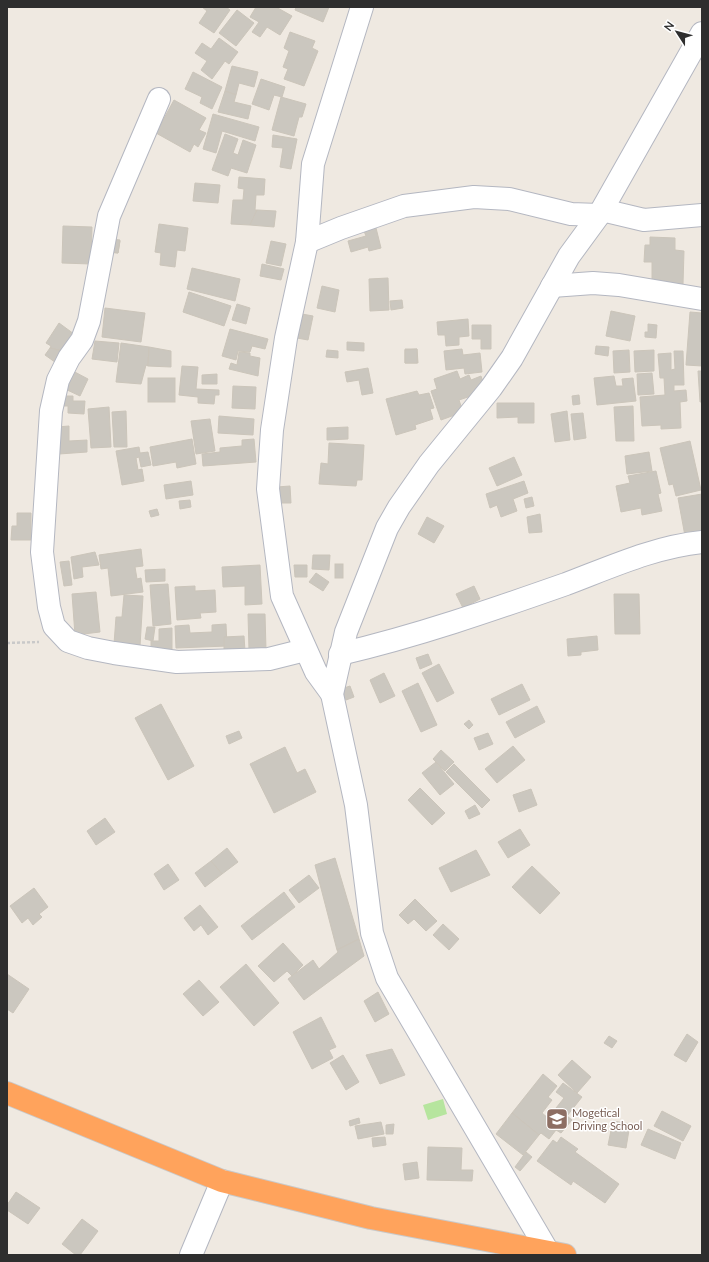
<svg xmlns="http://www.w3.org/2000/svg" width="709" height="1262" font-family="Lato,sans-serif">
<style>
.grass{fill:#b6e59e}
.building{fill:#cbc7bf;stroke:#cbc5ba}
.lines{fill:none;stroke-linecap:round;stroke-linejoin:round}
.minor-casing{stroke:#b4b7c1;stroke-width:24}
.highway-casing{stroke:#c9c9c9;stroke-width:24}
.path{stroke:#c9c9c9;stroke-width:2.5;stroke-dasharray:3 2;stroke-linecap:butt}
.minor{stroke:#fff;stroke-width:22}
.highway{stroke:#ffa35c;stroke-width:22}
.labels{text-anchor:middle;stroke-width:3;stroke-linejoin:round;paint-order:stroke}
.education-label{font-size:11px;fill:#785e54;stroke:#fff;text-anchor:start}
</style>
<rect width="100%" height="100%" fill="#efe9e1"/>
<polygon class="grass" points="443,1099 447,1114 428,1120 423,1105"/>
<g class="building">
<polygon points="202,7 226,7 230,10 214,33 199,23 207,11"/>
<polygon points="256,7 276,7 292,16 280,35 267,27 260,37 252,32 259,22 250,17"/>
<polygon points="296,7 329,7 323,22 295,10"/>
<polygon points="237,10 254,23 236,46 219,33"/>
<polygon points="290,32 315,41 312,48 318,51 304,86 284,79 288,69 283,67 289,51 284,48"/>
<polygon points="219,38 238,52 229,64 225,61 212,79 201,70 207,61 195,53 202,43 211,49"/>
<polygon points="232,66 258,72 254,87 239,83 236,95 225,91"/>
<polygon points="193,72 222,87 212,109 200,103 202,97 185,89"/>
<polygon points="261,79 285,87 282,97 274,95 269,110 252,104"/>
<polygon points="225,91 236,95 234,102 251,106 248,119 218,112"/>
<polygon points="281,97 306,104 302,117 299,117 294,136 272,130"/>
<polygon points="174,100 206,118 199,130 206,133 198,147 194,144 190,152 156,133"/>
<polygon points="213,114 259,127 255,141 222,131 216,153 203,149"/>
<polygon points="225,134 238,139 233,153 238,155 243,140 256,145 247,173 231,168 228,176 212,170"/>
<polygon points="273,135 297,139 291,169 280,167 283,148 272,147"/>
<polygon points="239,177 265,179 264,195 256,195 255,210 257,210 250,225 231,224 233,200 243,200 244,189 238,188"/>
<polygon points="195,183 220,185 218,203 193,201"/>
<polygon points="257,210 276,211 274,227 250,225"/>
<polygon points="159,224 188,228 185,251 177,250 175,267 160,265 161,253 155,252"/>
<polygon points="63,226 92,227 91,264 62,263"/>
<polygon points="376,228 381,248 369,251 368,247 351,252 348,241 366,236 364,231"/>
<polygon points="650,237 675,238 675,250 684,251 683,284 664,284 665,281 652,280 652,262 644,262 645,245 650,245"/>
<polygon points="110,239 120,241 118,253 109,252"/>
<polygon points="111,239 120,240 118,253 109,252"/>
<polygon points="271,241 286,244 281,266 266,263"/>
<polygon points="262,264 284,269 281,280 260,276"/>
<polygon points="192,268 240,279 235,301 187,289"/>
<polygon points="388,278 389,310 370,311 369,279"/>
<polygon points="322,286 339,290 335,312 317,308"/>
<polygon points="189,292 231,306 224,326 183,312"/>
<polygon points="402,300 403,308 391,310 390,301"/>
<polygon points="237,304 250,308 246,324 232,320"/>
<polygon points="105,308 145,313 141,342 102,337"/>
<polygon points="611,311 635,316 630,341 606,336"/>
<polygon points="690,312 702,313 702,366 686,365"/>
<polygon points="302,314 313,316 308,340 297,338"/>
<polygon points="468,319 469,336 459,337 459,345 446,346 445,335 438,335 437,322"/>
<polygon points="59,323 74,334 62,351 50,348 51,346 46,343"/>
<polygon points="648,324 657,325 656,338 645,337 645,332 648,332"/>
<polygon points="472,325 491,325 491,349 481,349 481,339 472,339"/>
<polygon points="230,329 268,339 265,349 252,346 250,352 238,351 236,360 222,356"/>
<polygon points="95,341 119,343 117,362 92,359"/>
<polygon points="347,342 364,343 364,351 347,350"/>
<polygon points="121,343 149,347 148,366 146,365 141,384 116,382"/>
<polygon points="596,346 609,347 608,356 595,354"/>
<polygon points="149,347 171,351 171,367 148,366"/>
<polygon points="50,348 62,351 59,365 45,355"/>
<polygon points="405,349 417,349 418,363 405,363"/>
<polygon points="417,349 417,363 405,363 405,350"/>
<polygon points="462,349 463,355 480,353 482,372 465,374 464,368 446,370 444,351"/>
<polygon points="327,350 338,351 338,358 326,357"/>
<polygon points="629,350 630,372 614,373 613,351"/>
<polygon points="654,350 654,371 635,372 634,351"/>
<polygon points="674,351 683,351 684,385 674,385 674,391 686,390 687,401 680,402 681,428 661,429 661,425 642,426 640,397 665,395 664,378 660,378 658,354 671,353 671,370 675,369"/>
<polygon points="239,352 250,353 250,356 260,358 258,376 229,369 231,363 237,365"/>
<polygon points="182,366 198,367 196,389 219,390 219,395 215,395 214,404 198,403 198,397 179,395"/>
<polygon points="368,368 373,393 362,395 359,380 347,382 345,372"/>
<polygon points="71,370 88,379 80,396 63,388"/>
<polygon points="457,371 460,379 469,375 471,380 481,376 486,391 459,400 463,412 441,420 431,391 437,389 434,379"/>
<polygon points="698,371 702,371 702,402 700,402"/>
<polygon points="652,373 654,394 638,395 637,374"/>
<polygon points="217,374 217,384 202,384 202,375"/>
<polygon points="614,376 616,386 623,386 622,379 633,378 636,401 597,405 594,378"/>
<rect x="148" y="378" width="27" height="24"/>
<polygon points="233,386 256,387 255,409 232,408"/>
<polygon points="417,391 419,395 429,393 434,408 430,409 433,419 415,425 416,429 396,435 386,399"/>
<polygon points="579,395 580,404 573,405 572,396"/>
<polygon points="63,396 73,396 73,401 85,401 84,414 68,413 68,406 63,406"/>
<polygon points="497,403 534,403 534,423 518,423 518,417 497,418"/>
<polygon points="633,406 634,441 616,441 614,407"/>
<polygon points="109,407 111,447 91,448 88,409"/>
<polygon points="126,411 127,447 114,447 112,412"/>
<polygon points="567,411 570,440 555,442 551,414"/>
<polygon points="583,413 586,438 574,440 571,414"/>
<polygon points="219,416 254,419 253,435 218,433"/>
<polygon points="210,419 215,451 196,454 191,421"/>
<polygon points="69,426 69,441 87,440 87,452 59,454 57,427"/>
<polygon points="348,427 348,439 327,440 327,428"/>
<polygon points="192,439 196,464 177,468 176,462 153,466 150,447"/>
<polygon points="254,439 256,462 203,466 202,454 220,452 220,448 242,446 242,440"/>
<polygon points="690,441 701,490 676,496 673,484 669,485 660,448"/>
<polygon points="329,443 364,445 362,480 357,480 356,486 319,484 321,463 328,464"/>
<polygon points="139,447 140,453 148,452 151,465 141,467 139,457 136,458 138,470 142,469 144,481 122,485 116,451"/>
<polygon points="649,452 652,471 627,474 625,456"/>
<polygon points="514,457 522,475 497,486 489,468"/>
<polygon points="656,471 661,493 658,494 662,511 642,515 641,508 621,512 616,486 630,483 628,476"/>
<polygon points="191,481 193,495 166,499 164,485"/>
<polygon points="524,481 528,493 513,499 517,511 501,517 497,505 490,508 486,494"/>
<polygon points="290,486 291,503 278,503 277,487"/>
<polygon points="702,494 702,533 685,536 678,498"/>
<polygon points="532,497 534,506 526,508 524,499"/>
<polygon points="190,500 191,507 180,509 179,501"/>
<polygon points="157,509 159,515 151,517 149,511"/>
<polygon points="17,513 31,513 31,540 11,540 12,526 17,526"/>
<polygon points="540,514 542,532 529,533 527,517"/>
<polygon points="427,517 444,526 434,543 418,534"/>
<polygon points="141,549 143,566 135,567 137,579 141,578 143,592 111,596 108,568 101,569 99,555"/>
<polygon points="95,552 99,565 82,567 83,577 74,579 71,557"/>
<polygon points="313,555 330,555 329,570 312,569"/>
<polygon points="69,561 72,585 64,586 60,562"/>
<rect x="335" y="564" width="8" height="14"/>
<polygon points="260,565 262,604 245,605 245,586 223,587 222,567"/>
<polygon points="294,565 307,565 307,577 295,577"/>
<polygon points="165,569 165,581 146,582 145,570"/>
<polygon points="316,573 329,582 323,591 309,582"/>
<polygon points="168,584 171,624 153,626 150,585"/>
<polygon points="195,586 195,591 215,590 216,612 200,613 201,618 177,620 175,587"/>
<polygon points="474,586 480,599 463,608 456,594"/>
<polygon points="96,592 100,632 75,635 72,594"/>
<polygon points="614,594 639,594 640,634 615,634"/>
<polygon points="124,595 143,596 140,646 114,644 116,617 122,617"/>
<polygon points="248,614 265,614 266,650 249,650"/>
<polygon points="226,624 227,646 176,648 175,626 189,625 190,633 212,632 212,625"/>
<polygon points="147,627 155,627 153,641 145,639"/>
<polygon points="172,628 172,651 151,651 151,641 159,641 159,629"/>
<polygon points="244,636 245,651 224,652 224,637"/>
<polygon points="597,636 598,650 581,652 581,655 568,656 567,639"/>
<polygon points="428,654 432,664 420,669 416,658"/>
<polygon points="439,664 454,693 437,702 422,673"/>
<polygon points="384,673 395,696 380,703 370,680"/>
<polygon points="418,683 437,725 421,732 402,691"/>
<polygon points="522,684 530,700 499,715 491,699"/>
<polygon points="350,686 354,697 346,700 341,689"/>
<polygon points="161,704 194,766 168,780 135,718"/>
<polygon points="537,706 545,722 515,738 506,722"/>
<polygon points="469,720 473,725 469,729 464,724"/>
<polygon points="239,731 242,738 229,744 226,736"/>
<polygon points="488,733 493,744 479,750 474,738"/>
<polygon points="513,746 525,760 497,783 485,769"/>
<polygon points="285,747 297,773 305,769 316,792 274,813 250,764"/>
<polygon points="441,750 454,762 445,771 433,759"/>
<polygon points="436,762 454,784 440,795 422,773"/>
<polygon points="454,764 490,800 482,808 446,772"/>
<polygon points="420,788 445,813 432,825 408,800"/>
<polygon points="531,789 537,805 519,812 513,795"/>
<polygon points="475,805 480,814 469,819 465,811"/>
<polygon points="105,818 115,832 96,845 87,831"/>
<polygon points="520,829 530,845 508,858 498,842"/>
<polygon points="227,848 238,862 222,874 211,861"/>
<polygon points="476,850 490,875 451,892 439,868"/>
<polygon points="335,858 359,939 337,950 315,865"/>
<polygon points="211,861 222,874 205,887 195,873"/>
<polygon points="168,864 179,880 164,890 154,874"/>
<polygon points="532,866 560,893 540,914 512,887"/>
<polygon points="309,875 319,888 299,903 289,890"/>
<polygon points="34,888 48,907 39,914 42,917 33,925 28,918 22,923 10,906"/>
<polygon points="284,892 295,907 252,940 241,926"/>
<polygon points="415,899 437,921 426,931 414,919 408,924 399,915"/>
<polygon points="200,905 218,927 208,935 201,925 194,931 184,918"/>
<polygon points="443,924 459,939 449,950 433,935"/>
<polygon points="359,939 364,956 304,1000 288,979 313,960 319,969 338,952 337,950"/>
<polygon points="283,943 303,965 292,976 287,971 274,982 258,966"/>
<polygon points="246,964 279,1003 254,1026 220,987"/>
<polygon points="7,974 29,989 13,1013 7,1009"/>
<polygon points="199,980 219,1002 203,1016 183,994"/>
<polygon points="378,992 389,1014 375,1022 364,1001"/>
<polygon points="321,1017 336,1047 329,1050 333,1058 312,1069 293,1032"/>
<polygon points="687,1034 698,1042 686,1062 674,1055"/>
<polygon points="609,1036 617,1041 612,1048 604,1043"/>
<polygon points="392,1049 405,1075 380,1084 366,1055"/>
<polygon points="343,1055 359,1082 346,1090 330,1063"/>
<polygon points="572,1060 591,1077 577,1093 558,1075"/>
<polygon points="543,1074 557,1086 548,1097 552,1100 542,1113 548,1118 564,1098 556,1092 563,1083 582,1097 567,1116 572,1120 561,1133 556,1130 549,1139 541,1133 539,1135 512,1113"/>
<polygon points="662,1111 691,1126 683,1141 654,1126"/>
<polygon points="512,1113 539,1135 523,1155 496,1134"/>
<polygon points="359,1118 360,1123 350,1126 349,1121"/>
<polygon points="613,1121 630,1124 626,1148 608,1145"/>
<polygon points="381,1122 384,1134 358,1139 355,1126"/>
<polygon points="394,1124 393,1134 386,1134 386,1125"/>
<polygon points="648,1129 681,1143 675,1159 641,1145"/>
<polygon points="385,1137 386,1145 373,1147 372,1138"/>
<polygon points="561,1137 578,1149 575,1152 619,1184 605,1203 573,1181 571,1185 537,1161 553,1140 557,1143"/>
<polygon points="428,1147 462,1148 461,1170 473,1170 472,1181 427,1180"/>
<polygon points="526,1152 532,1157 520,1171 515,1167"/>
<polygon points="417,1162 419,1178 405,1180 403,1164"/>
<polygon points="16,1192 40,1208 28,1224 7,1210 7,1205"/>
<polygon points="82,1219 98,1231 80,1255 76,1255 62,1244"/>
</g>
<g class="lines">
<g class="minor-casing">
<g id="minor">
<polyline points="159,99 109,216 89,321 82,340 69,358 58,380 51,411 42,552 49,607 54,626 68,641 88,648 114,653 177,662 269,659 305,650"/>
<polyline points="602,210 644,220 702,215"/>
<polyline points="307,242 341,228 404,206 474,197 509,199 571,214 599,215"/>
<polyline points="552,286 593,283 619,285 702,299"/>
<path d="M340 654C417 636 492 610 566 584 611 567 654 547 702 542"/>
<polyline points="332,694 316,672 282,596 268,489 272,430 286,338 307,242 313,164 362,7"/>
<polyline points="191,1255 222,1181"/>
<polyline points="550,1255 387,978 372,933 356,805 332,694 346,632 387,528 399,507 429,464 491,388 512,358 569,256 599,215 702,33"/>
</g>
</g>
<g class="highway-casing">
<polyline id="highway" points="7,1093 222,1181 371,1218 565,1255"/>
</g>
<polyline class="path" points="7,643 39,642"/>
<use href="#minor" class="minor"/>
<use href="#highway" class="highway"/>
</g>
<defs>
<g id="university-square" transform="scale(1.15)"><rect x="-9" y="-9" width="18" height="18" rx="4" fill="#8d6e63" stroke="#fff"/><path d="M0-5L7-2L0 1L-7-2ZM-4 1L0 2.5L4 1V4Q0 6-4 4Z" fill="#fff"/></g>
</defs>
<g fill-rule="evenodd">
<use href="#university-square" x="557" y="1119"/>
</g>
<g class="labels">
<g class="education-label">
<text x="572" y="1117">Mogetical<tspan x="572" dy="13">Driving School</tspan></text>
</g>
</g>
<rect width="709" height="1262" fill="none" stroke="#2e2e2e" stroke-width="16"/>
<g transform="translate(677 32) rotate(306)" stroke="#ffffff" stroke-width="3" paint-order="stroke">
<path d="M0-3L7 15L0 10L-7 15Z" fill="#2e2e2e"/>
<text y="-6" font-size="11" font-weight="bold" text-anchor="middle" fill="#2e2e2e">N</text>
</g>
</svg>
